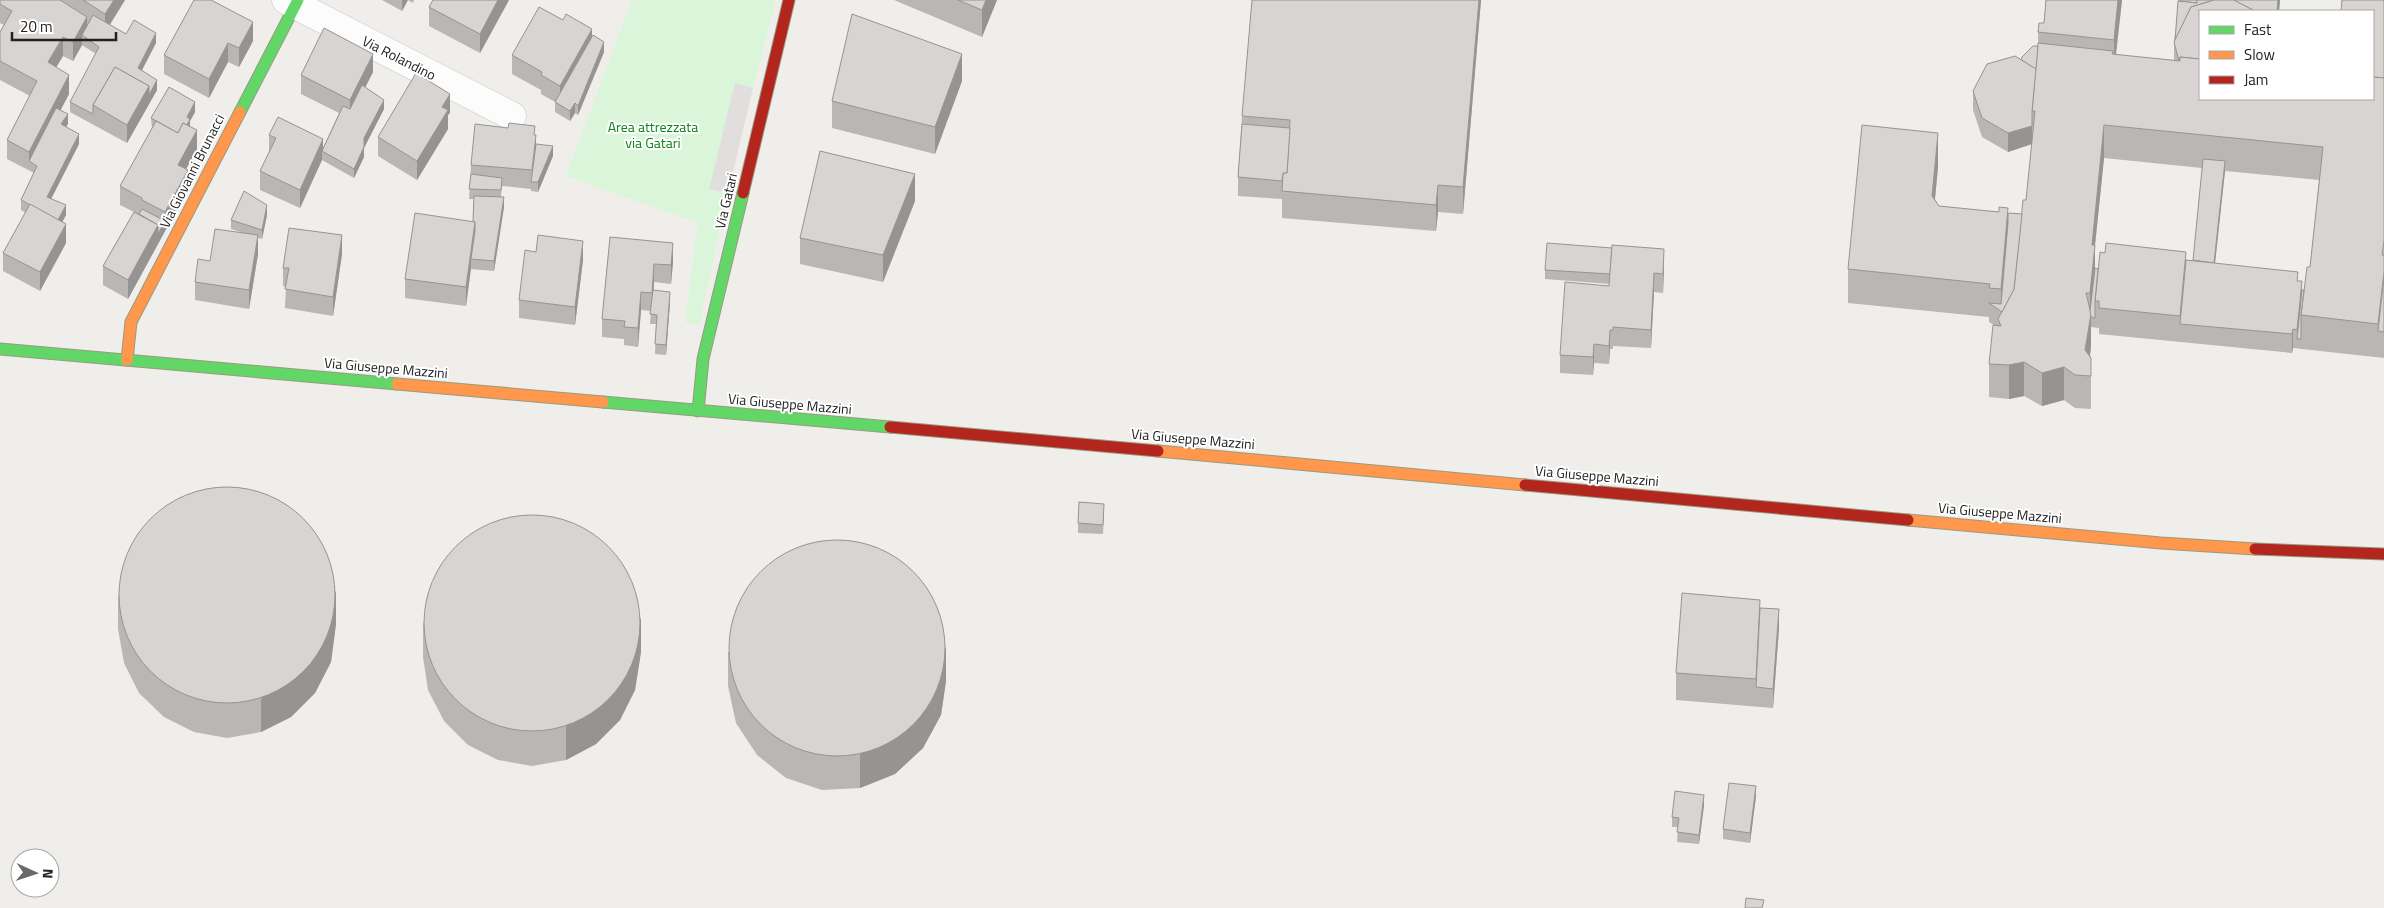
<svg xmlns="http://www.w3.org/2000/svg" width="2384" height="908" font-family="'Titillium Web',sans-serif">
<style>
.park{fill:#daf5da}
.parking{fill:#e0dfde}
.lines{fill:none;stroke-linecap:round;stroke-linejoin:round}
.street-casing{stroke:#c9c8c7;stroke-width:29}
.fast-casing{stroke:#999a82;stroke-width:13}
.slow-casing{stroke:#999a82;stroke-width:13}
.jam-casing{stroke:#999a82;stroke-width:13}
.street{stroke:#fdfcfc;stroke-width:28}
.fast{stroke:#63d668;stroke-width:11}
.slow{stroke:#ff974d;stroke-width:11}
.jam{stroke:#b3261e;stroke-width:11}
.wall{fill:#b9b6b5;fill-rule:evenodd}
.shaded-wall{fill:#969493}
.building{fill:#d7d4d2;stroke:#969493}
.labels{text-anchor:middle;stroke-width:4;stroke-linejoin:round;paint-order:stroke}
.street-label{font-size:14px;fill:#222;stroke:#fff}
.park-label{font-size:14px;fill:#0c8416;stroke:#fff}
</style>
<rect width="100%" height="100%" fill="#f0eeeb"/>
<polygon class="park" points="632,0 776,0 753,88 735,83 710,189 728,193 699,326 685,322 698,223 566,176"/>
<polygon class="parking" points="735,83 753,88 728,193 709,189"/>
<g class="lines">
<g class="street-casing">
<polyline id="street" points="286,0 512,116"/>
</g>
<g class="fast-casing">
<g id="fast">
<polyline points="240,112 298,0"/>
<polyline points="0,349 397,384"/>
<polyline points="603,402 890,427"/>
<polyline points="698,411 703,359 743,193"/>
</g>
</g>
<g class="slow-casing">
<g id="slow">
<polyline points="127,360 131,322 240,112"/>
<polyline points="397,384 603,402"/>
<polyline points="1158,451 1525,485"/>
<polyline points="1908,520 2161,543 2255,549"/>
</g>
</g>
<g class="jam-casing">
<g id="jam">
<polyline points="743,193 789,0"/>
<polyline points="890,427 1158,451"/>
<polyline points="1525,485 1908,520"/>
<polyline points="2255,549 2384,554"/>
</g>
</g>
<use href="#street" class="street"/>
<use href="#fast" class="fast"/>
<use href="#slow" class="slow"/>
<use href="#jam" class="jam"/>
</g>
<g class="wall">
<polygon points="0,0 125,0 110,25 126,34 156,43 141,71 157,90 127,143 70,112 70,102 96,54 82,45 73,61 63,56 56,67 69,94 60,111 68,124 66,126 79,144 51,199 66,215 62,222 66,243 40,291 3,271 3,253 26,213 21,210 21,200 34,173 7,159 7,140 30,96 0,80 0,32 4,25 0,23"/>
<polygon points="194,0 253,41 239,67 228,62 209,98 164,74 164,55"/>
<polygon points="382,0 414,0 413,3 408,0 402,11"/>
<polygon points="509,0 480,53 429,26 429,7"/>
<polygon points="894,0 997,0 982,37"/>
<polygon points="1481,0 1463,214 1438,212 1436,231 1282,218 1282,199 1238,196 1238,177 1242,116"/>
<path d="M2046 0H2122L2116 55 2174 60V42L2179 0H2280L2279 11 2200 99H2373L2384 0V358L2293 348 2292 353 2099 334V328L2091 327V347L2090 355 2091 358V409L2075 408 2064 400 2042 406 2024 396 2009 399 1989 397V364L1994 325 1989 322V317L1848 303V269L1938 167 1935 199 1939 206 2008 214H2022L2026 200 2032 144 2008 152 1982 137 1973 110V91L2021 60 2038 46V32L2044 23ZM2104 158 2202 168 2193 260H2186L2098 269 2095 268V245ZM2225 171 2319 180 2310 267 2304 290H2302L2298 281 2215 263Z"/>
<polygon points="592,38 604,52 578,115 575,113 570,121 555,112 555,102 541,94 541,90 512,74 512,55"/>
<polygon points="373,72 365,87 384,109 364,148 364,157 354,178 322,160 300,208 260,190 260,171 269,153 269,135 323,148 339,113 301,94 301,75"/>
<polygon points="962,81 935,154 832,128 832,101"/>
<polygon points="195,112 190,121 190,126 197,149 186,169 188,189 128,299 103,285 103,266 134,212 120,205 120,186 152,128 151,118"/>
<polygon points="450,113 448,115 448,129 417,180 378,156 378,137"/>
<polygon points="535,135 536,144 553,156 538,192 531,191 531,189 502,186 501,197 504,207 494,271 471,269 471,268 466,306 405,298 405,279 473,221 474,199 469,199 471,165"/>
<polygon points="915,201 883,282 800,264 800,238"/>
<polygon points="267,215 262,239 258,238 258,254 249,309 195,300 195,282 210,261 243,233 231,229 231,220"/>
<polygon points="610,237 673,262 671,284 654,282 654,291 670,302 666,355 655,354 656,324 650,324 651,311 641,310 638,347 624,345 624,339 602,337 602,319"/>
<polygon points="342,254 333,316 285,308 286,287 283,286 283,268"/>
<polygon points="583,260 575,325 519,318 519,300"/>
<polygon points="1664,268 1663,293 1654,292 1651,348 1613,346 1613,349 1610,349 1609,364 1594,363 1593,375 1560,373 1560,355 1609,286 1610,284 1545,279 1545,270"/>
<polygon points="1104,514 1103,534 1078,533 1078,523"/>
<polygon points="118,596 336,624 331,662 315,693 291,717 261,732 227,738 194,732 164,717 139,693 124,663 118,629"/>
<polygon points="1760,608 1779,628 1773,708 1676,700 1676,673"/>
<polygon points="423,623 641,652 635,690 620,720 596,744 566,760 532,766 498,760 468,745 444,721 428,690 423,657"/>
<polygon points="728,652 946,681 941,715 923,748 895,774 860,788 822,790 786,778 757,755 736,723 728,686"/>
<polygon points="1756,796 1750,843 1723,839 1723,829"/>
<polygon points="1704,805 1699,844 1677,842 1678,827 1672,827 1672,817"/>
</g>
<g class="shaded-wall">
<polygon points="114,0 125,0 105,32 105,14"/>
<polygon points="402,0 408,0 402,11"/>
<polygon points="498,0 509,0 480,53 480,34"/>
<polygon points="986,0 997,0 982,37 982,10"/>
<polygon points="1479,0 1481,0 1463,214 1463,187"/>
<polygon points="2118,0 2122,0 2112,88 2114,64 2114,40"/>
<polygon points="2278,0 2280,0 2279,11 2277,11"/>
<polygon points="87,17 87,36 82,35 82,45 73,61 73,42"/>
<polygon points="253,22 253,41 239,67 239,48"/>
<polygon points="592,29 592,48 560,105 560,86"/>
<polygon points="156,33 156,43 138,78 138,68"/>
<polygon points="63,37 63,56 48,81 48,62"/>
<polygon points="604,42 604,52 578,115 578,106"/>
<polygon points="228,43 228,62 209,98 209,79"/>
<polygon points="373,54 373,72 350,118 350,100"/>
<polygon points="962,54 962,81 935,154 935,127"/>
<polygon points="69,75 69,94 33,163 29,161 29,170 29,152"/>
<polygon points="157,80 157,90 127,143 127,125 149,86"/>
<polygon points="450,94 450,113 448,115 448,129 417,180 417,161 442,107"/>
<polygon points="384,100 384,109 364,148 364,157 354,178 354,169 364,138"/>
<polygon points="195,102 195,112 190,121 190,128 178,152 187,117"/>
<polygon points="575,103 575,113 570,121 570,111"/>
<polygon points="68,114 68,124 61,133 61,124"/>
<polygon points="2104,125 2104,158 2095,245 2095,278 2091,316 2091,347 2087,376 2085,350 2090,317 2090,293 2092,245"/>
<polygon points="2032,126 2032,144 2008,152 2008,133"/>
<polygon points="197,130 197,149 178,184 178,165"/>
<polygon points="1938,133 1938,167 1932,229 1932,196"/>
<polygon points="79,134 79,144 47,207 47,197"/>
<polygon points="536,135 536,153 532,182 532,170"/>
<polygon points="323,139 323,152 322,151 322,160 300,208 300,190"/>
<polygon points="553,146 553,156 538,192 538,182"/>
<polygon points="2225,161 2225,171 2213,282 2213,272"/>
<polygon points="188,170 188,189 128,299 128,280 158,225 165,221 165,212"/>
<polygon points="915,174 915,201 883,282 883,255"/>
<polygon points="1438,185 1438,212 1436,231 1436,205"/>
<polygon points="504,197 504,207 494,271 494,261"/>
<polygon points="66,205 66,215 57,232 57,222"/>
<polygon points="267,205 267,215 262,239 262,230"/>
<polygon points="2008,208 2008,242 2001,312 2001,289"/>
<polygon points="475,222 475,240 471,259 471,268 466,306 466,287"/>
<polygon points="66,224 66,243 40,291 40,272"/>
<polygon points="258,235 258,254 249,309 249,290"/>
<polygon points="342,235 342,254 333,316 333,297"/>
<polygon points="583,241 583,260 575,325 575,307"/>
<polygon points="673,243 673,262 671,284 671,265"/>
<polygon points="1664,249 1664,268 1663,293 1663,274"/>
<polygon points="654,264 654,282 652,311 652,293"/>
<polygon points="1654,273 1654,292 1651,348 1651,330"/>
<polygon points="2302,281 2302,300 2297,339 2297,348 2297,330"/>
<polygon points="641,292 641,310 638,347 638,328"/>
<polygon points="670,292 670,302 666,355 666,345"/>
<polygon points="2293,329 2293,348 2292,353 2292,334"/>
<polygon points="1610,330 1610,349 1609,364 1609,346"/>
<polygon points="1594,344 1594,363 1593,375 1593,357"/>
<polygon points="2024,362 2024,396 2009,399 2009,365"/>
<polygon points="2064,367 2064,400 2042,406 2042,373"/>
<polygon points="336,591 336,624 331,662 315,693 291,717 261,732 261,699"/>
<polygon points="1779,609 1779,628 1773,708 1773,689"/>
<polygon points="641,618 641,652 635,690 620,720 596,744 566,760 566,727"/>
<polygon points="946,647 946,681 941,715 923,748 895,774 860,788 860,755"/>
<polygon points="1756,786 1756,796 1750,843 1750,833"/>
<polygon points="1704,795 1704,805 1699,844 1699,835"/>
</g>
<g class="building">
<polygon points="0,0 60,0 87,17 73,42 63,37 48,62 69,75 29,152 7,140 37,81 0,61 0,32 12,11 0,4"/>
<polygon points="83,0 114,0 105,14"/>
<polygon points="194,0 211,0 253,22 239,48 228,43 209,79 164,55"/>
<polygon points="433,0 498,0 480,34 429,7"/>
<polygon points="958,0 986,0 982,10"/>
<polygon points="1252,0 1479,0 1463,187 1438,185 1436,205 1282,191 1283,173 1287,173 1290,120 1242,116"/>
<polygon points="2046,0 2118,0 2114,40 2038,32 2039,23 2044,23"/>
<polygon points="2179,0 2197,0 2197,3 2179,1"/>
<polygon points="2197,0 2214,0 2191,7 2175,41 2178,1 2197,3"/>
<polygon points="2214,0 2234,0 2255,11 2200,11 2200,59 2180,57 2179,61 2174,42 2191,7"/>
<polygon points="2234,0 2278,0 2277,11 2255,11"/>
<polygon points="2342,0 2384,0 2384,78 2373,77 2373,11 2341,11"/>
<polygon points="539,7 563,20 566,14 592,29 560,86 541,75 542,72 512,55"/>
<polygon points="852,14 962,54 935,127 832,101"/>
<polygon points="93,15 126,34 134,20 156,33 138,68 157,80 149,95 149,86 115,67 93,105 93,114 70,102 99,47 82,35"/>
<polygon points="324,28 373,54 350,100 301,75"/>
<polygon points="593,35 604,42 578,106 575,103 570,111 555,102"/>
<polygon points="2038,43 2113,51 2112,54 2180,61 2180,57 2200,59 2200,99 2373,99 2373,77 2384,78 2384,240 2382,255 2384,255 2384,272 2378,324 2301,315 2307,267 2310,267 2323,147 2104,125 2092,245 2095,245 2090,293 2086,293 2091,314 2085,350 2091,358 2091,376 2075,375 2064,367 2042,373 2024,362 2009,365 1989,364 1993,325 2001,326 1998,319 2014,289 2023,200 2026,200 2035,111 2032,111"/>
<polygon points="2033,46 2038,46 2036,69 2021,60 2022,57"/>
<polygon points="2015,56 2036,69 2032,111 2032,126 2008,133 1982,118 1973,91 1987,64"/>
<polygon points="115,67 149,86 127,125 93,105"/>
<polygon points="416,73 450,94 442,107 448,110 417,161 378,137"/>
<polygon points="362,85 384,100 364,138 364,147 354,169 322,151 343,106 350,109"/>
<polygon points="169,87 195,102 187,117 190,119 187,125 183,123 178,133 151,118"/>
<polygon points="56,108 68,114 61,124 79,134 47,197 66,205 58,220 21,200 37,166 29,161"/>
<polygon points="278,117 323,139 300,190 260,171 276,138 269,135"/>
<polygon points="156,121 178,133 183,123 197,130 178,165 188,170 165,212 142,200 142,198 120,186"/>
<polygon points="509,123 535,126 534,135 536,135 532,170 471,165 475,124 508,128"/>
<polygon points="1242,124 1290,128 1287,173 1283,173 1282,181 1238,177"/>
<polygon points="1862,125 1938,133 1932,196 1939,206 1999,212 1999,207 2008,208 2001,289 1989,288 1990,284 1848,269"/>
<polygon points="536,144 553,146 538,182 531,182"/>
<polygon points="820,151 915,174 883,255 800,238"/>
<polygon points="2203,159 2225,161 2214,263 2193,260"/>
<polygon points="471,174 502,178 501,190 469,189"/>
<polygon points="244,191 267,205 262,230 231,220"/>
<polygon points="474,196 504,197 494,261 471,259 475,231 475,222 473,221"/>
<polygon points="30,204 66,224 40,272 3,253"/>
<polygon points="142,209 165,221 158,234 158,225 139,214"/>
<polygon points="134,212 158,225 128,280 103,266"/>
<polygon points="415,213 475,222 466,287 405,279"/>
<polygon points="2009,213 2022,214 2014,289 2002,312 1989,303 2001,304 2008,223 2008,214"/>
<polygon points="289,228 342,235 333,297 285,289 289,268 283,268"/>
<polygon points="215,229 258,235 249,290 195,282 198,259 210,261"/>
<polygon points="538,235 583,241 575,307 519,300 525,250 536,252"/>
<polygon points="610,237 673,243 671,265 654,264 652,293 641,292 638,328 624,327 625,321 602,319"/>
<polygon points="1547,243 1612,248 1610,274 1545,270"/>
<polygon points="2106,243 2186,252 2180,316 2099,308 2099,301 2095,301 2100,252 2105,253"/>
<polygon points="1612,245 1664,249 1663,274 1654,273 1651,330 1613,327 1613,330 1610,330 1609,346 1594,344 1593,357 1560,355 1565,282 1609,286"/>
<polygon points="2186,260 2298,272 2297,281 2302,281 2297,330 2293,329 2292,334 2180,324"/>
<polygon points="2095,268 2098,269 2095,301 2095,318 2091,317 2090,311"/>
<polygon points="2384,277 2384,332 2378,331"/>
<polygon points="653,290 670,292 666,345 655,344 657,315 650,314"/>
<polygon points="2302,290 2304,290 2301,315 2301,339 2297,339"/>
<circle cx="227" cy="595" r="108"/>
<polygon points="1079,502 1104,504 1103,525 1078,523"/>
<circle cx="532" cy="623" r="108"/>
<circle cx="837" cy="648" r="108"/>
<polygon points="1682,593 1760,600 1756,679 1676,673"/>
<polygon points="1760,608 1779,609 1773,689 1756,687"/>
<polygon points="1729,783 1756,786 1750,833 1723,829"/>
<polygon points="1675,791 1704,795 1699,835 1677,832 1679,818 1672,817"/>
<polygon points="1746,898 1764,900 1762,908 1745,908"/>
</g>
<g class="labels">
<g class="street-label">
<text transform="translate(399 58) rotate(27)" y="5">Via Rolandino</text>
<text transform="translate(192 171) rotate(-63)" y="5">Via Giovanni Brunacci</text>
<text transform="translate(726 201) rotate(-77)" y="5">Via Gatari</text>
<text transform="translate(386 368) rotate(5)" y="5">Via Giuseppe Mazzini</text>
<text transform="translate(790 404) rotate(5)" y="5">Via Giuseppe Mazzini</text>
<text transform="translate(1193 439) rotate(5)" y="5">Via Giuseppe Mazzini</text>
<text transform="translate(1597 476) rotate(5)" y="5">Via Giuseppe Mazzini</text>
<text transform="translate(2000 513) rotate(5)" y="5">Via Giuseppe Mazzini</text>
</g>
<g class="park-label">
<text x="653" y="132">Area attrezzata<tspan x="653" dy="16">via Gatari</tspan></text>
</g>
</g>
<rect x="2199" y="10" width="175" height="90" fill="#ffffff" stroke="#a7a7a7"/>
<rect x="2209" y="26" width="25" height="8" fill="#63d668" stroke="#a7a7a7"/>
<text x="2244" y="35" font-size="15" fill="#222222">Fast</text>
<rect x="2209" y="51" width="25" height="8" fill="#ff974d" stroke="#a7a7a7"/>
<text x="2244" y="60" font-size="15" fill="#222222">Slow</text>
<rect x="2209" y="76" width="25" height="8" fill="#b3261e" stroke="#a7a7a7"/>
<text x="2244" y="85" font-size="15" fill="#222222">Jam</text>
<g transform="translate(35 873) rotate(93)"><circle r="24" fill="#ffffff" stroke="#a7a7a7"/>
<path d="M0-4L9 19L0 12L-9 19Z" fill="#6a6968"/>
<text y="-8" font-size="14" font-weight="bold" text-anchor="middle" fill="#222222">N</text>
</g>
<path d="M12 32v8h104v-8" fill="none" stroke="#222222" stroke-width="2.5"/>
<text x="20" y="32" font-size="15" fill="#222222" stroke="#ffffff" stroke-width="4" paint-order="stroke">20 m</text>
</svg>
